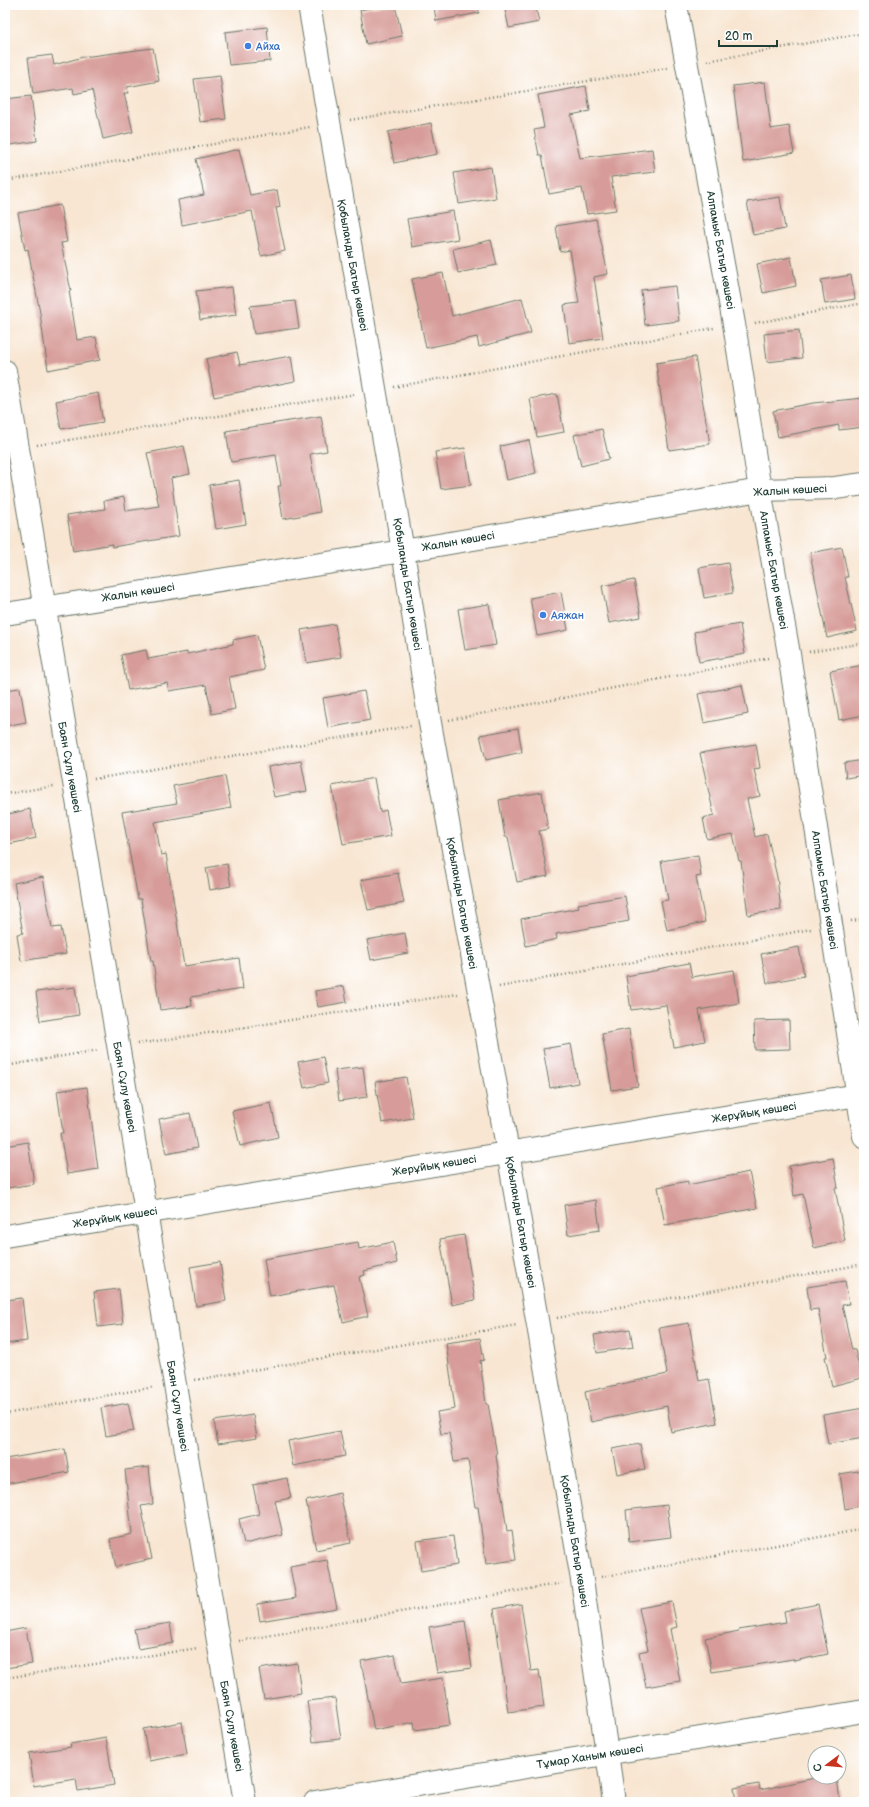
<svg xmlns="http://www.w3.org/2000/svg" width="869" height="1807" font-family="'Balsamiq Sans',sans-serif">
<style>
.building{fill:#d79c99}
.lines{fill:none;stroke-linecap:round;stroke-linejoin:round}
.minor-casing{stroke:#6b786b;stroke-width:24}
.path{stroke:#6b786b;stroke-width:2.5;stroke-dasharray:1 3;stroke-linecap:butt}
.minor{stroke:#fff;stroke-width:22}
.shop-dot{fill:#3f7fe0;stroke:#fff;stroke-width:1.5}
.labels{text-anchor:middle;stroke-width:3.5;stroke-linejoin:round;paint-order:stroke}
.shop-label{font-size:11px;fill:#366cbe;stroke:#fff;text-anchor:start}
.street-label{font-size:11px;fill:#1f3d34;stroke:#fff}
</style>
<rect width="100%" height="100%" fill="#fff"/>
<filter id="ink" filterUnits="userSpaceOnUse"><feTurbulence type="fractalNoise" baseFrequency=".025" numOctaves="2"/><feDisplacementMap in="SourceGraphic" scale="8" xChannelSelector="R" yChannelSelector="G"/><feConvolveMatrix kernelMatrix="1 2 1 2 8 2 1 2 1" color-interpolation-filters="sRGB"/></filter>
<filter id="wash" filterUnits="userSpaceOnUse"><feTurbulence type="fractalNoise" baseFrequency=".012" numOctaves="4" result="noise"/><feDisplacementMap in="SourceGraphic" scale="16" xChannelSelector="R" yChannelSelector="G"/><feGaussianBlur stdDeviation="0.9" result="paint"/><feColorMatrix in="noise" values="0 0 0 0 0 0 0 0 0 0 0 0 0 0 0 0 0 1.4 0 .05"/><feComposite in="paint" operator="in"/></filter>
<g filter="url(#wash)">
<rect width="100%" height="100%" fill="#f8e6d2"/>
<g id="blocks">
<g class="building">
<polygon points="386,5 395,5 402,36 366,44 360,10"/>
<polygon points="434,5 478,5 479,13 436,21"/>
<polygon points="504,5 535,5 539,22 509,28"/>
<polygon points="267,27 270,61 229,65 225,32"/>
<polygon points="153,48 159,81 127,87 128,93 124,93 133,132 103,139 92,90 74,94 73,88 33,94 28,58 52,55 54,65 83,57"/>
<polygon points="220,76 226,119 200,122 194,79"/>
<polygon points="765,82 771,129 789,126 794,153 743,162 733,86"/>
<polygon points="586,86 590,111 571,115 580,158 652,149 655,172 611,177 616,210 587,214 582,188 549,194 542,155 539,155 534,130 544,128 538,95"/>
<polygon points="31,96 37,141 10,145 5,99"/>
<polygon points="431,123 437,154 394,163 388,132"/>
<polygon points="239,149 250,195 277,190 280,207 276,208 285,251 261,256 252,211 182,225 178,200 204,195 196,159"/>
<polygon points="491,167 496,198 459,204 454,173"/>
<polygon points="780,197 785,229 753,235 747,202"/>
<polygon points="60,205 67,242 61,243 71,291 69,291 77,340 96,337 100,360 48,370 40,313 28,249 25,250 18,213"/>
<polygon points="453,211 458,239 412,247 407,219"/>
<polygon points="596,219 608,274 594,277 603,338 569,343 564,305 579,303 570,250 560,252 556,226"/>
<polygon points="491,240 497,265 458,273 453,249"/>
<polygon points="791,257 796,286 763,293 757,264"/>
<polygon points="443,273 452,316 522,298 531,333 479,347 477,337 426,348 412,279"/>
<polygon points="851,275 855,299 825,304 821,280"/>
<polygon points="675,286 679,321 645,325 641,290"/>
<polygon points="232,287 236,315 200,320 196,291"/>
<polygon points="295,301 299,328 254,334 250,306"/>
<polygon points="799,330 802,358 767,362 764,334"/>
<polygon points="237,352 240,365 291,356 295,381 214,397 206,359"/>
<polygon points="695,357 710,444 669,450 656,363"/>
<polygon points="98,393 103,422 61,429 56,401"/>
<polygon points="557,394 564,432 537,437 530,399"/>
<polygon points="864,398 864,427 839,430 839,425 778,437 773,411 813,403"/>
<polygon points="321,416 327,451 310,454 320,512 283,519 278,486 281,486 276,455 231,462 226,431"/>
<polygon points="602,429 609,459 581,466 574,435"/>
<polygon points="529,440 536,473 507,480 500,446"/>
<polygon points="184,446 190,474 171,478 179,536 112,547 112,544 73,551 67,515 105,509 104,501 124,497 126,511 159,506 147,453"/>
<polygon points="465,448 471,485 441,489 435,452"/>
<polygon points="239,480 246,524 216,529 209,485"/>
<polygon points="842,547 848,577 845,577 857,631 827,638 810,553"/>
<polygon points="728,563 733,593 704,598 699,568"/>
<polygon points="634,580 641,617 609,623 602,586"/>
<polygon points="561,592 568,630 537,636 530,598"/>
<polygon points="489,604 496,645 465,650 458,609"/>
<polygon points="335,624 341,657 307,663 301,630"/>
<polygon points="740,624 745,654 699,662 694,632"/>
<polygon points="257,635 264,670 229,677 235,709 212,714 206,685 169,691 167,683 128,690 121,655 146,650 148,659 187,652 187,654 233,644 233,640"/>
<polygon points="864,665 864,715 839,720 830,671"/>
<polygon points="742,685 748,714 704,723 698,694"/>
<polygon points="20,688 26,722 5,726 5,690"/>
<polygon points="364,691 370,720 328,728 323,698"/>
<polygon points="518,728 522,752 486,760 480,735"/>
<polygon points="756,744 760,768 754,769 760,796 747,799 755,837 767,834 777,877 781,910 748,915 741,861 739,861 733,834 707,839 703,818 714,815 700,753"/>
<polygon points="864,760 864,775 846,778 844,763"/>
<polygon points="301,761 307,791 274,797 268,767"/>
<polygon points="225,776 231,808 155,822 161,855 166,854 184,966 239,958 243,989 191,997 192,1006 160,1010 153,961 151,961 141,899 138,899 122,812 177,803 173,786"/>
<polygon points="374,778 380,812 386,810 391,836 343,844 332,786"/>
<polygon points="542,792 548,829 539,831 548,876 517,882 508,837 505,837 499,800"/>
<polygon points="30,809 36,838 5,845 5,815"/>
<polygon points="698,855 701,876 696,877 705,922 667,930 661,901 668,900 661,861"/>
<polygon points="227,864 231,886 210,890 206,868"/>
<polygon points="398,873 404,903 368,910 361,880"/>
<polygon points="43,877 52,928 61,927 66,954 21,961 17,934 23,933 14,883"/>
<polygon points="625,896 629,921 556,934 557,939 526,946 521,919 579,908 578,904"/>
<polygon points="405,933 408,953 371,960 367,940"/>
<polygon points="799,947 804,976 767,983 761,954"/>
<polygon points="689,963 692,977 734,970 739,1003 699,1010 705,1041 674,1047 666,1005 631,1010 626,976 659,970 658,969"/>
<polygon points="344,986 347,1002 318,1007 315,991"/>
<polygon points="75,987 79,1015 40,1021 36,992"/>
<polygon points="789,1020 790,1049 755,1050 754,1021"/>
<polygon points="629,1029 638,1086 612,1090 602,1034"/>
<polygon points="571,1044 578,1083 550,1088 543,1049"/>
<polygon points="323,1057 328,1083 304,1088 298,1062"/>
<polygon points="363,1067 367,1097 339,1101 335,1070"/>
<polygon points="406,1077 413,1118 382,1123 375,1082"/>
<polygon points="87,1087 98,1169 67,1174 60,1133 63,1133 57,1091"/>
<polygon points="271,1103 278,1137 240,1146 232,1111"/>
<polygon points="190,1113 197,1148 166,1154 159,1119"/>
<polygon points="28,1142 34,1184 7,1188 5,1146"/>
<polygon points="833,1158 838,1188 835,1188 845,1241 814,1248 803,1194 794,1196 789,1166"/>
<polygon points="749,1172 757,1208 665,1225 658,1187 688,1181 688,1185"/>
<polygon points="596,1200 600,1230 568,1235 564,1205"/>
<polygon points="464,1235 475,1300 452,1305 440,1239"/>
<polygon points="358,1242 359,1249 393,1242 397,1263 364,1271 365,1275 359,1277 368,1316 343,1322 334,1285 270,1296 264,1259"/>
<polygon points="220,1262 226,1301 196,1306 190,1267"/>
<polygon points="845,1281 849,1304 842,1305 852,1350 855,1350 862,1378 832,1386 825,1357 827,1357 818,1309 810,1310 807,1287"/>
<polygon points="119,1289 123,1324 98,1327 94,1292"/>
<polygon points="22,1298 27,1341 5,1344 5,1300"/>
<polygon points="689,1323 699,1381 709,1379 717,1423 671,1432 667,1406 591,1422 585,1392 667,1374 659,1328"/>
<polygon points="630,1329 633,1347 597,1353 594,1335"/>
<polygon points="480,1338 484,1360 480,1361 486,1404 488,1404 497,1455 496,1455 507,1531 512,1530 516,1560 486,1564 478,1507 475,1507 468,1460 454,1462 449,1433 441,1434 437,1412 455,1409 446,1343"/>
<polygon points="128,1403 134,1431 106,1436 101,1408"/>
<polygon points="864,1408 864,1438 828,1444 823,1415"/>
<polygon points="253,1415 257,1438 218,1444 214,1421"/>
<polygon points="340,1431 345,1456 293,1466 288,1441"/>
<polygon points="640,1444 645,1469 617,1474 612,1449"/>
<polygon points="65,1449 69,1472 5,1484 5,1459"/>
<polygon points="149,1467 153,1504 141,1506 152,1559 116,1567 110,1539 132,1534 125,1470"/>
<polygon points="864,1470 864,1505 845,1509 840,1474"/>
<polygon points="287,1478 291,1498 275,1501 283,1535 244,1544 239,1519 259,1514 253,1485"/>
<polygon points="340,1493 351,1543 316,1550 306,1501"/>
<polygon points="667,1505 671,1537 629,1542 626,1510"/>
<polygon points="453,1536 457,1565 421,1571 417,1541"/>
<polygon points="327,1560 337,1608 260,1621 257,1604 296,1598 290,1567"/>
<polygon points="672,1602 677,1627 670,1629 680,1681 646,1687 639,1652 648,1650 639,1608"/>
<polygon points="521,1604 531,1671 539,1670 544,1707 508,1712 494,1609"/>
<polygon points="818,1604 828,1654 794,1661 793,1659 712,1672 705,1638 739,1631 739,1630 786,1622 784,1611"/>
<polygon points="465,1621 472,1668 437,1673 429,1627"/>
<polygon points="170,1623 173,1643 138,1649 134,1629"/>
<polygon points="26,1628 32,1664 5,1668 5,1632"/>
<polygon points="395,1655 401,1684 443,1678 450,1725 415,1730 414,1722 374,1730 361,1661"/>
<polygon points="297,1663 301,1693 264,1699 259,1669"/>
<polygon points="335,1698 341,1739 313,1742 307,1701"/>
<polygon points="182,1722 187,1754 149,1761 143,1729"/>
<polygon points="106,1738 114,1785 78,1791 76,1779 34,1786 29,1753 71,1747 70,1744"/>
<polygon points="819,1777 837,1777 840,1802 736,1802 734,1788 759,1784 760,1790"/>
</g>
</g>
</g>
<g filter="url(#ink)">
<use href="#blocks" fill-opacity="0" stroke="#6b786b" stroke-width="1"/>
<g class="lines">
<g class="minor-casing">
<g id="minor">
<polyline points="309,5 403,551 430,723 508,1152 582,1580 614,1802"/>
<polyline points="676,5 734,324 760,490 789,654 864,1136"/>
<polyline points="5,371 245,1802"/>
<polyline points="5,614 403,551 760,490 835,488 864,484"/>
<polyline points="5,1236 864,1094"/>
<polyline points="315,1802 864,1711"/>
</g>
</g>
<g class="path">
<polyline points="707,61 864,33"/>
<polyline points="350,120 667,68"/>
<polyline points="5,181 310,127"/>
<polyline points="755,323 864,303"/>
<polyline points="394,387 714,328"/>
<polyline points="37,445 356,394"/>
<polyline points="809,652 864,643"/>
<polyline points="449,720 768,658"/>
<polyline points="94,779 411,726"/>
<polyline points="5,794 54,786"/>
<polyline points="851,921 864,919"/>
<polyline points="499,987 811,929"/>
<polyline points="137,1044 458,994"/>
<polyline points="5,1066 99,1050"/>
<polyline points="557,1318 864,1264"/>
<polyline points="195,1380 517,1325"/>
<polyline points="5,1414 154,1387"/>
<polyline points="601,1577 864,1529"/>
<polyline points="239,1641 562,1583"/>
<polyline points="5,1678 198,1648"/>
</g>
<use href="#minor" class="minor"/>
</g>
</g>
<g class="shop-dot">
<circle cx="248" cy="46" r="4"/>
<circle cx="543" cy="615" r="4"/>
</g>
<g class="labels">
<g class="shop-label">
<text x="256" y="50">Айха</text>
<text x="551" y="619">Аяжан</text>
</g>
<g class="street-label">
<text transform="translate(721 250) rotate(80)" y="4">Алпамыс Батыр көшесі</text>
<text transform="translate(353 265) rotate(80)" y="4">Қобыланды Батыр көшесі</text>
<text transform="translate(790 490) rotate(-3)" y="4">Жалын көшесі</text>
<text transform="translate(458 541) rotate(-10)" y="4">Жалын көшесі</text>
<text transform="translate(774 570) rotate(80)" y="4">Алпамыс Батыр көшесі</text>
<text transform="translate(408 584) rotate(81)" y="4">Қобыланды Батыр көшесі</text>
<text transform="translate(138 592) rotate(-9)" y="4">Жалын көшесі</text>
<text transform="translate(70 767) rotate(80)" y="4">Баян Сұлу көшесі</text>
<text transform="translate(825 890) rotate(81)" y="4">Алпамыс Батыр көшесі</text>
<text transform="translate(462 903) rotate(80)" y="4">Қобыланды Батыр көшесі</text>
<text transform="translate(125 1087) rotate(80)" y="4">Баян Сұлу көшесі</text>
<text transform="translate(754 1112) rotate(-9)" y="4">Жерұйық көшесі</text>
<text transform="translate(434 1165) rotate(-9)" y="4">Жерұйық көшесі</text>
<text transform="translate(115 1217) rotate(-9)" y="4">Жерұйық көшесі</text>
<text transform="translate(521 1222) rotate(80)" y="4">Қобыланды Батыр көшесі</text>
<text transform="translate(178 1406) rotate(81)" y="4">Баян Сұлу көшесі</text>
<text transform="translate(575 1541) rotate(81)" y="4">Қобыланды Батыр көшесі</text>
<text transform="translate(232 1726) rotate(80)" y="4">Баян Сұлу көшесі</text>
<text transform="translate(590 1756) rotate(-9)" y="4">Тұмар Ханым көшесі</text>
</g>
</g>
<rect width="869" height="1807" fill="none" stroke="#fff" stroke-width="20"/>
<g transform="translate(827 1765) rotate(254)"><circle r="19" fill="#ffffff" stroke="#a5b1ae"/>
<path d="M0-3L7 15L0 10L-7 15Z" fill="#c8321e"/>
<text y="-6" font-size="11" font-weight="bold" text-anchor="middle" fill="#1f3d34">С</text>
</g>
<path d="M719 40v6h58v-6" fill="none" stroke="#1f3d34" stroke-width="2"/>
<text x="725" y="40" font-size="12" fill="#1f3d34" stroke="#ffffff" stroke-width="3" paint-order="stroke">20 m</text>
</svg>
